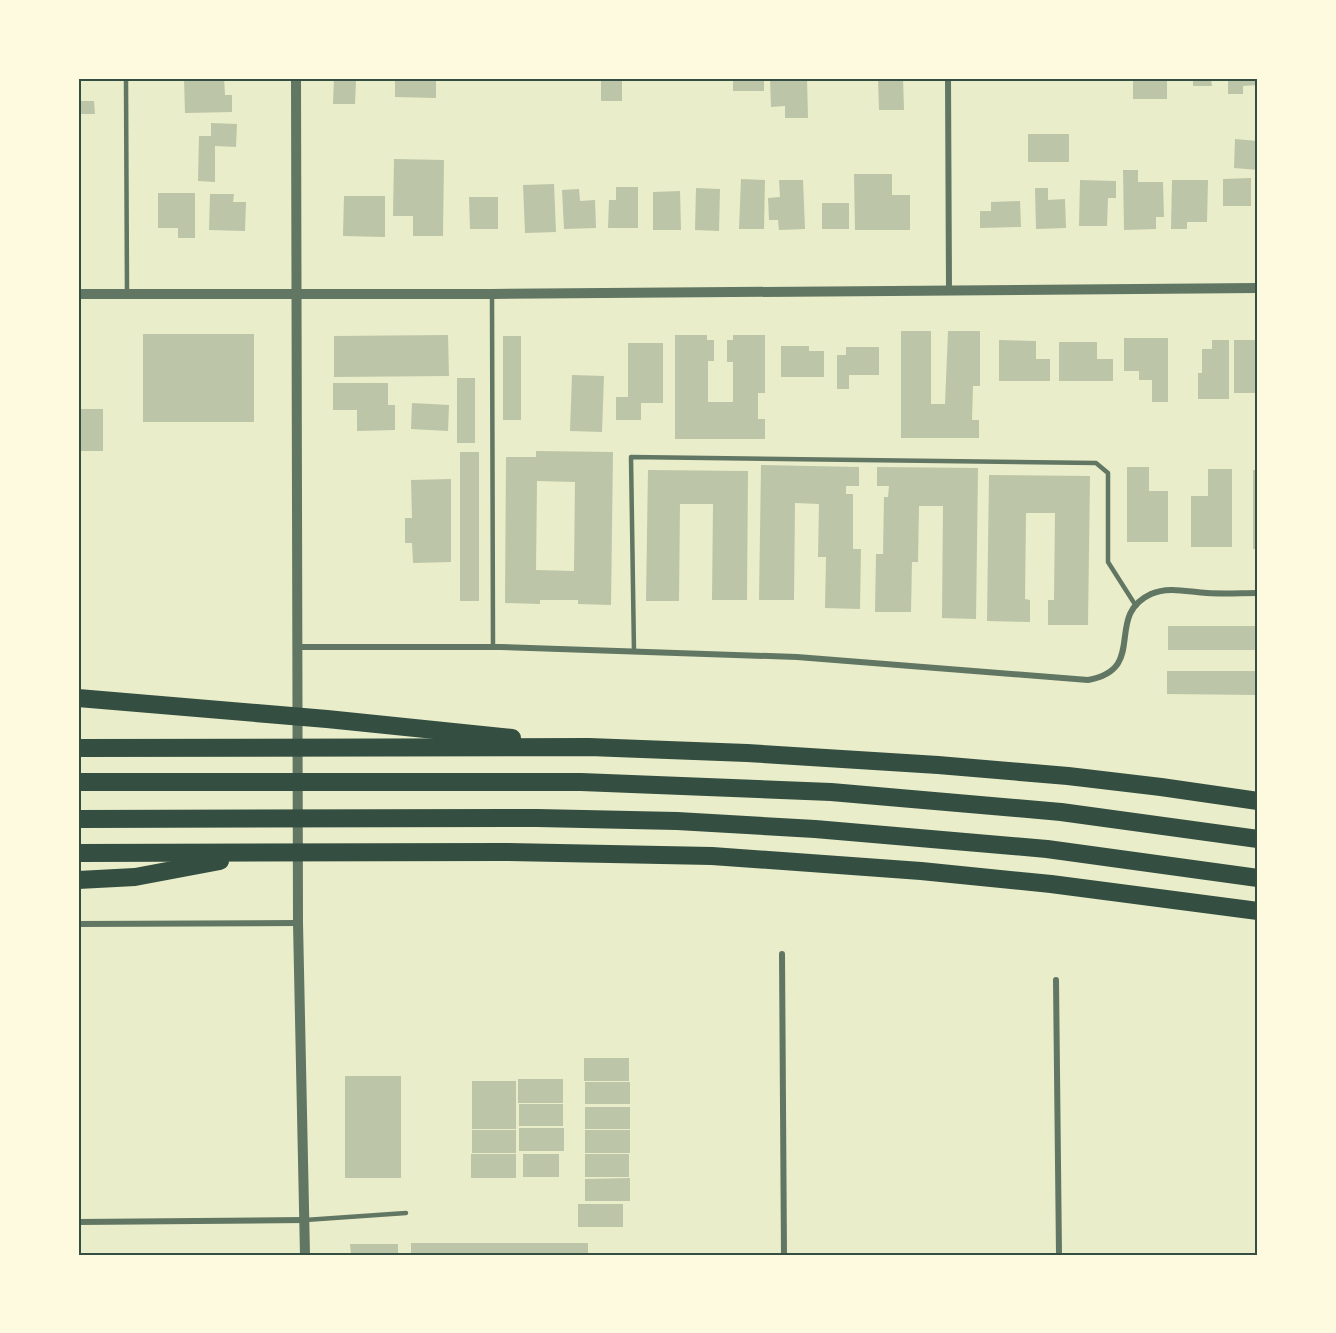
<svg xmlns="http://www.w3.org/2000/svg" width="1336" height="1333" font-family="'Roboto Condensed',sans-serif">
<style>
.building{fill:#bcc5a7;fill-rule:evenodd}
.lines{fill:none;stroke-linecap:round;stroke-linejoin:round}
.service{stroke:#617663;stroke-width:4.5}
.minor{stroke:#617663;stroke-width:6}
.tertiary{stroke:#617663;stroke-width:10}
.motorway{stroke:#344e41;stroke-width:18}
.neatline{fill:none;stroke:#344e41;stroke-width:2}
</style>
<rect width="100%" height="100%" fill="#e9edc9"/>
<g class="building">
<polygon points="184,78 224,78 225,95 232,95 232,112 185,113"/>
<polygon points="334,78 365,78 365,81 356,81 355,104 333,104"/>
<polygon points="395,78 436,78 436,98 395,97"/>
<rect x="601" y="78" width="21" height="23"/>
<rect x="733" y="78" width="31" height="13"/>
<polygon points="770,78 807,78 808,118 785,118 785,106 771,107"/>
<polygon points="878,78 903,78 904,110 879,110"/>
<rect x="1133" y="78" width="34" height="21"/>
<polygon points="1193,78 1211,78 1212,86 1193,86"/>
<polygon points="1228,78 1258,78 1258,85 1243,86 1243,94 1228,94"/>
<polygon points="78,101 94,101 95,114 78,114"/>
<polygon points="211,123 237,124 236,147 215,146 215,182 198,181 199,136 211,136"/>
<rect x="1028" y="134" width="41" height="28"/>
<polygon points="1235,139 1258,141 1258,170 1234,168"/>
<polygon points="394,159 444,160 443,236 413,236 413,216 393,216"/>
<polygon points="1123,170 1138,170 1138,182 1163,182 1164,217 1156,217 1156,229 1124,230"/>
<polygon points="854,174 892,174 892,195 910,195 910,230 855,230"/>
<polygon points="1251,178 1251,206 1223,206 1223,179"/>
<polygon points="741,179 765,180 764,229 739,229"/>
<polygon points="779,180 803,180 805,229 779,230 778,220 769,220 768,198 780,197"/>
<polygon points="1080,180 1116,181 1116,198 1108,198 1107,226 1079,226"/>
<polygon points="1172,180 1208,180 1207,222 1187,222 1187,229 1171,229"/>
<polygon points="554,184 556,232 525,233 523,185"/>
<polygon points="616,187 638,187 638,228 608,228 609,200 616,200"/>
<polygon points="696,188 720,189 719,231 695,230"/>
<polygon points="1035,188 1048,188 1048,200 1065,199 1066,228 1036,229"/>
<polygon points="579,189 580,201 595,200 596,228 564,229 562,190"/>
<polygon points="680,191 681,230 653,230 653,192"/>
<polygon points="158,193 195,193 195,238 178,238 178,228 158,228"/>
<polygon points="210,194 234,194 233,202 246,202 245,231 209,230"/>
<polygon points="344,196 385,196 385,237 343,236"/>
<polygon points="469,197 498,197 498,229 470,229"/>
<polygon points="1020,201 1021,227 980,228 980,211 991,211 991,202"/>
<rect x="822" y="203" width="27" height="26"/>
<polygon points="901,331 931,331 931,404 945,404 948,331 980,331 980,386 973,386 972,420 979,420 979,438 901,438"/>
<rect x="143" y="334" width="111" height="88"/>
<polygon points="448,335 449,376 334,377 334,336"/>
<polygon points="675,335 707,335 707,340 714,340 714,361 708,361 708,402 733,402 733,362 727,362 727,340 733,340 733,335 765,335 765,393 758,393 758,419 765,419 765,439 675,439"/>
<rect x="503" y="336" width="18" height="84"/>
<polygon points="1124,338 1168,338 1168,402 1152,402 1152,380 1139,380 1139,371 1124,371"/>
<polygon points="999,340 1036,341 1036,359 1050,359 1050,381 999,381"/>
<polygon points="1212,340 1229,340 1229,399 1198,399 1198,373 1202,373 1202,349 1212,349"/>
<polygon points="1234,340 1256,340 1256,345 1258,345 1258,393 1234,393"/>
<polygon points="1059,342 1097,342 1097,359 1113,359 1113,381 1059,381"/>
<polygon points="628,343 663,343 663,403 641,403 641,420 616,420 616,397 628,397"/>
<polygon points="781,346 809,346 809,351 824,351 824,377 781,377"/>
<polygon points="846,347 879,347 879,375 849,375 849,389 837,389 837,355 846,355"/>
<polygon points="572,375 604,376 602,432 570,431"/>
<rect x="457" y="378" width="18" height="65"/>
<polygon points="333,383 388,383 388,405 395,405 395,430 357,431 357,410 333,410"/>
<polygon points="412,403 449,405 448,431 411,429"/>
<rect x="78" y="409" width="25" height="42"/>
<path d="M536 451 613 452 611 605 578 604V600H540V604L505 603 506 457H536ZM537 481 575 482 574 571 536 570Z"/>
<rect x="460" y="452" width="19" height="149"/>
<polygon points="761,465 859,467 859,486 846,486 846,494 853,494 853,549 861,549 860,609 825,608 826,557 818,557 819,504 795,503 794,600 759,600"/>
<polygon points="877,467 978,468 976,619 942,618 943,506 919,506 918,562 912,562 911,612 875,612 876,554 883,554 884,497 888,497 889,486 877,486"/>
<polygon points="1127,467 1149,467 1149,491 1168,491 1168,542 1127,542"/>
<polygon points="1208,469 1232,469 1232,547 1191,547 1191,496 1208,496"/>
<polygon points="648,470 748,471 747,600 712,600 713,504 680,504 679,601 646,601"/>
<rect x="1253" y="470" width="5" height="79"/>
<polygon points="989,475 1090,476 1088,625 1048,625 1048,600 1054,600 1055,513 1026,513 1025,599 1030,600 1030,622 987,621"/>
<polygon points="451,479 451,562 413,563 412,543 405,543 405,518 412,518 411,480"/>
<rect x="1168" y="626" width="90" height="24"/>
<polygon points="1167,671 1258,671 1258,695 1167,694"/>
<rect x="584" y="1058" width="45" height="23"/>
<rect x="345" y="1076" width="56" height="102"/>
<rect x="518" y="1079" width="45" height="24"/>
<rect x="472" y="1081" width="44" height="48"/>
<rect x="585" y="1082" width="45" height="22"/>
<rect x="519" y="1104" width="44" height="22"/>
<rect x="585" y="1107" width="45" height="22"/>
<rect x="519" y="1128" width="45" height="23"/>
<rect x="472" y="1130" width="44" height="23"/>
<rect x="585" y="1130" width="45" height="23"/>
<rect x="471" y="1154" width="45" height="24"/>
<rect x="523" y="1154" width="36" height="23"/>
<rect x="585" y="1154" width="44" height="23"/>
<polygon points="630,1178 630,1201 585,1201 585,1179"/>
<rect x="578" y="1204" width="45" height="23"/>
<rect x="411" y="1243" width="177" height="12"/>
<polygon points="350,1244 398,1244 398,1255 351,1255"/>
</g>
<g class="lines">
<g class="service">
<polyline points="126,78 127,293"/>
<polyline points="492,296 493,647"/>
<polyline points="634,651 631,457 1096,463 1108,473 1108,562 1136,606"/>
<polyline points="305,1220 406,1213"/>
</g>
<g class="minor">
<polyline points="948,78 949,290"/>
<path d="M297 647H500L797 657 1088 680C1149 669 1103 616 1151 594 1169 586 1188 592 1207 593 1224 594 1241 593 1258 593"/>
<polyline points="78,924 298,923"/>
<polyline points="782,954 784,1255"/>
<polyline points="1056,980 1059,1255"/>
<polyline points="78,1222 305,1220"/>
</g>
<g class="tertiary">
<polyline points="296,78 298,923 305,1255"/>
<polyline points="78,294 492,294 1258,288"/>
</g>
<g class="motorway">
<polyline points="78,698 327,719 512,738"/>
<polyline points="78,748 589,747 747,753 938,765 1068,776 1161,787 1258,801"/>
<polyline points="78,782 581,782 831,792 1061,812 1258,839"/>
<polyline points="78,819 537,818 677,821 815,829 1047,849 1258,878"/>
<polyline points="78,853 504,852 712,856 921,871 1051,884 1258,911"/>
<polyline points="78,880 135,877 220,861"/>
</g>
</g>
<rect width="1336" height="1333" fill="none" stroke="#fefae0" stroke-width="159"/>
<rect x="80" y="80" width="1176" height="1174" class="neatline"/>
</svg>
